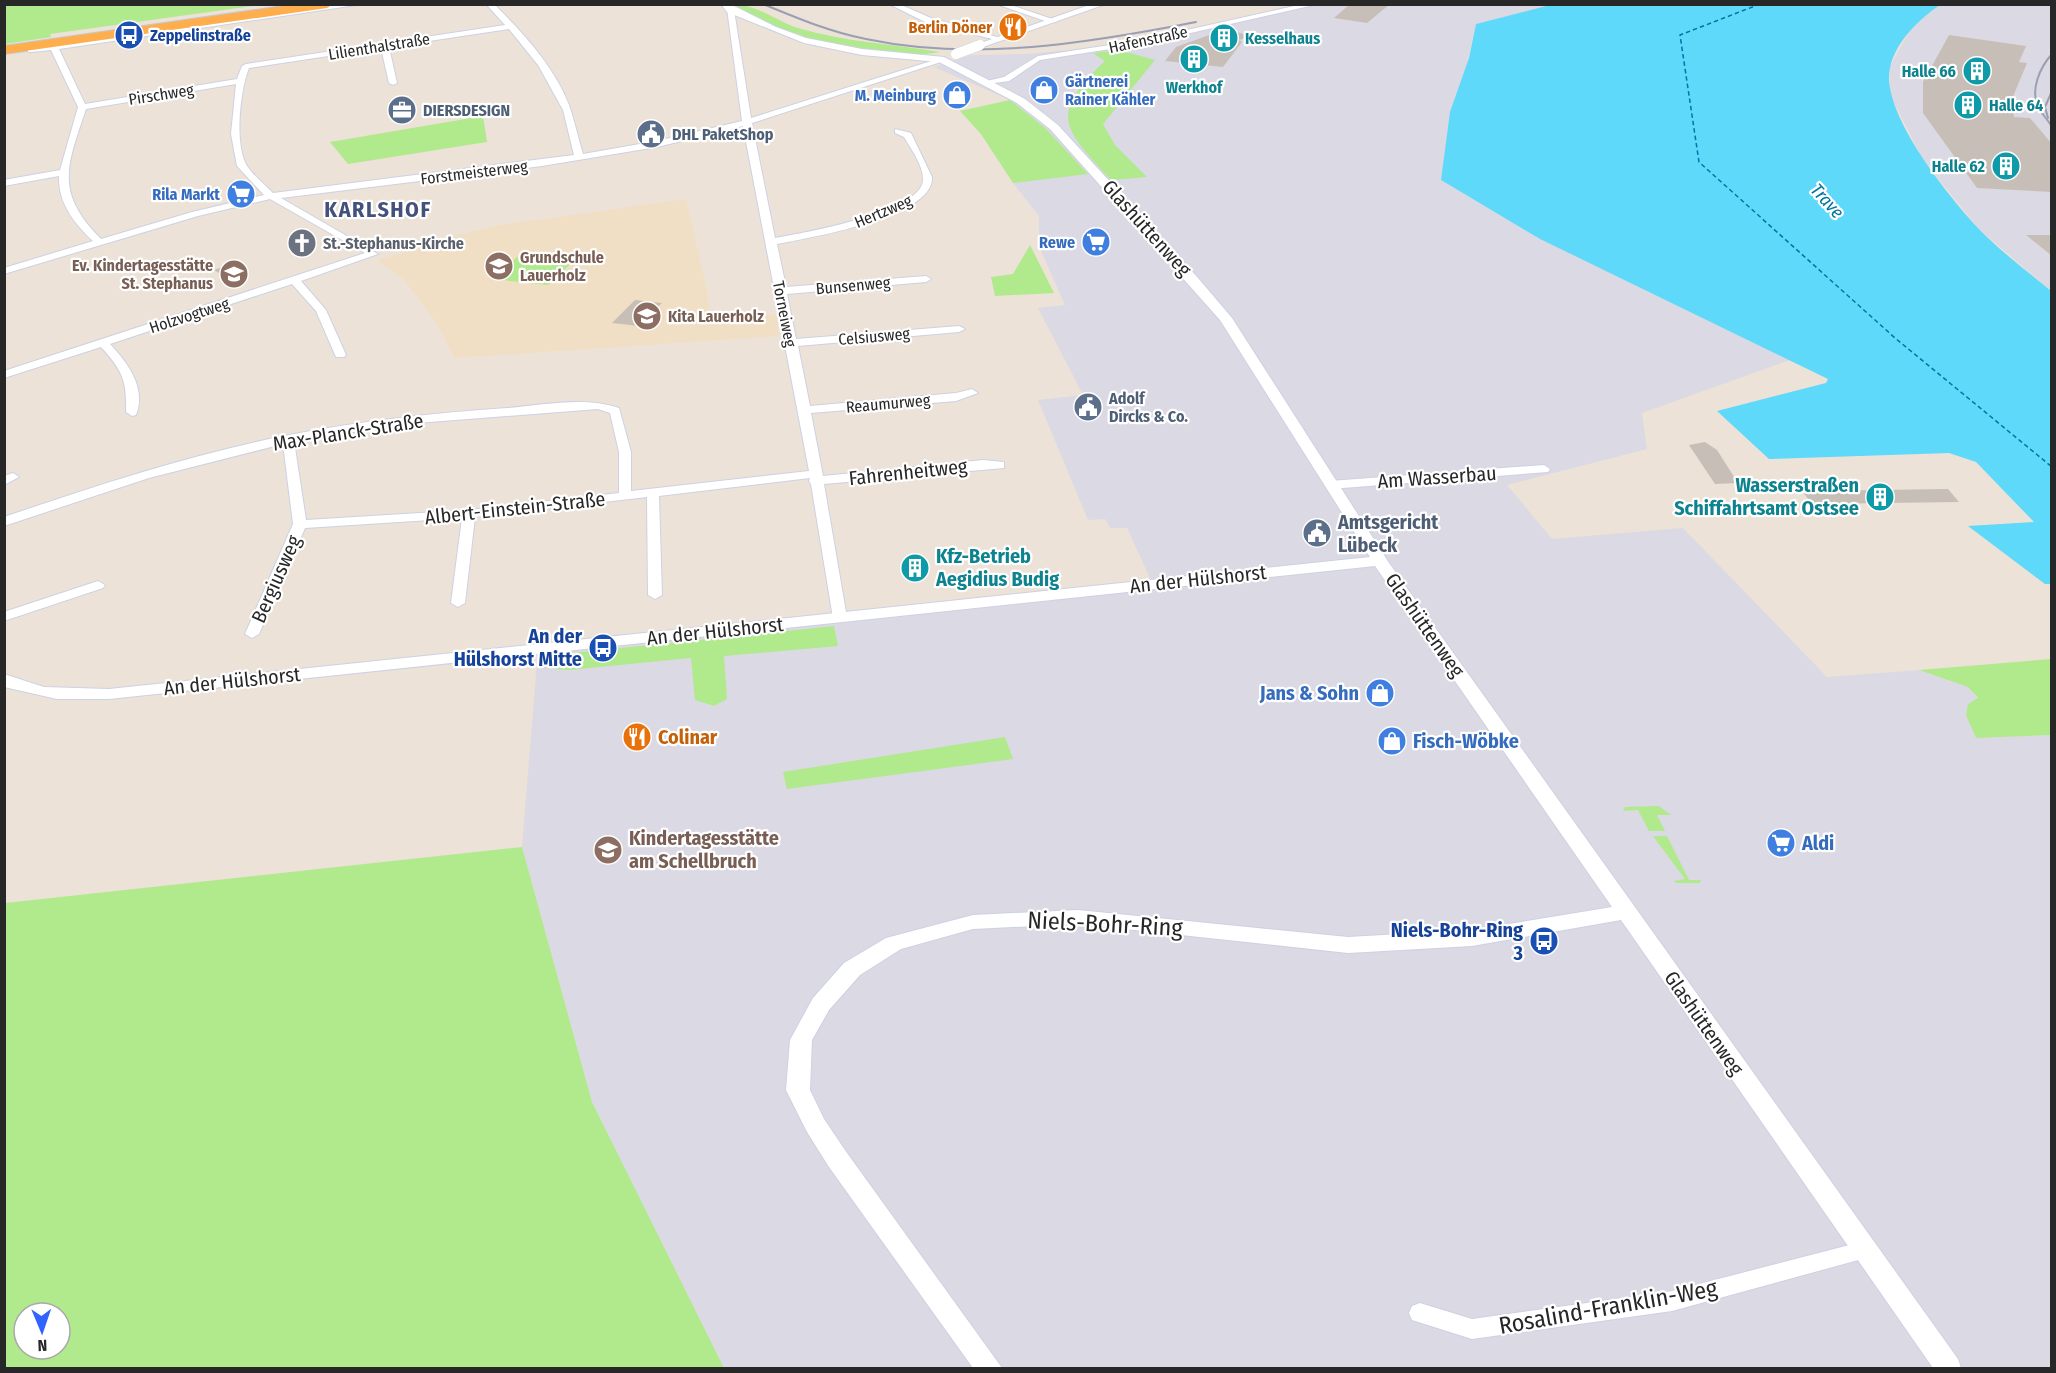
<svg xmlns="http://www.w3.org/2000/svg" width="2056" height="1373" font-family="'Fira Sans Condensed',sans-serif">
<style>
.industrial{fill:#dbd9e3}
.education{fill:#f0dfc4}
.green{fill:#b1e98d;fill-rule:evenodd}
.water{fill:#5ed9fa}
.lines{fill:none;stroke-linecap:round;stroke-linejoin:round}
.ferry{stroke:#0174a2;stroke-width:1.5;stroke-dasharray:4.5 3;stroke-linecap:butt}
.building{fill:#c7bfb7}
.minor-casing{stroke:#ccd2e3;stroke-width:2}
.tertiary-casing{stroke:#ccd2e3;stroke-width:2}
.trunk-casing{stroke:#c7c7c7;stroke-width:2}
.minor{fill:#fff;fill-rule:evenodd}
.tertiary{fill:#fff;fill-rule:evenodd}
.trunk{fill:#feae4c;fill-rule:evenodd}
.rail{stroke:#9a9fb4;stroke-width:2}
.tertiary-bridge-casing{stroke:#ccd2e3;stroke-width:11;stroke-linecap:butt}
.tertiary-bridge{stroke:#fff;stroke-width:10}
.labels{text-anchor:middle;stroke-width:4.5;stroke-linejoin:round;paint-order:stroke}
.far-food-label{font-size:16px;font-weight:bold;fill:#c56008;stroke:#fff;text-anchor:end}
.far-transit-label{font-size:16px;font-weight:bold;fill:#164399;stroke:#fff;text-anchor:start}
.far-culture-label{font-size:16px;font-weight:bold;fill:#0d838f;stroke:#fff;text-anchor:start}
.far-street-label{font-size:16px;fill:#272727;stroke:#fff}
.far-shop-label{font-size:16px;font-weight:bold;fill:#366cbe;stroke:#fff;text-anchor:end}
.far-service-label{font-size:16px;font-weight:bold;fill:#4e5e75;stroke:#fff;text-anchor:start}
.far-worship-label{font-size:16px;font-weight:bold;fill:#5b616d;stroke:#fff;text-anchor:start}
.far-education-label{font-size:16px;font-weight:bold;fill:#785e54;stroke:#fff;text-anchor:start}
.far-water-label{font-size:18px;font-style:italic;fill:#0174a2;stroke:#fff}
.street-label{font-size:20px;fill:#272727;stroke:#fff}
.culture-label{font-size:20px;font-weight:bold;fill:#0d838f;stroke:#fff;text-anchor:end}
.service-label{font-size:20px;font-weight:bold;fill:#4e5e75;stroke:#fff;text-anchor:start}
.transit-label{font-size:20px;font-weight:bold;fill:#164399;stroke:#fff;text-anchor:end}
.shop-label{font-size:20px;font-weight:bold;fill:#366cbe;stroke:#fff;text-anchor:start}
.food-label{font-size:20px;font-weight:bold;fill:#c56008;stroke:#fff;text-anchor:start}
.education-label{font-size:20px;font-weight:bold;fill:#785e54;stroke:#fff;text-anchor:start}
.far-district-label{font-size:22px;font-weight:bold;letter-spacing:1.5px;fill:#44517c;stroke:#fff}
.near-street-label{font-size:24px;fill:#272727;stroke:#fff}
</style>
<rect width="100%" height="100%" fill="#ece2d7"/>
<g class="industrial">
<polygon points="1300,5 1554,5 1476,24 1441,180 1540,239 1790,360 1642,413 1647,449 1507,485 1552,539 1683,528 1827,677 1919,670 1968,687 1978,699 1968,704 1976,738 2051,735 2051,1368 724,1368 592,1102 522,847 538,649 1126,587 1150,578 1127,528 1110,528 1105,519 1088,520 1038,400 1083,395 1038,308 1065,305 1039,246 1039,216 1013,183 1088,173 1010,100 934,67 971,55 1027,54 1102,47"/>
<polygon points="1940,5 2051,5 2051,291 1979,229 1923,160 1890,95 1890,67 1902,44 1916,21"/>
</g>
<polygon class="education" points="686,199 708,295 710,318 776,314 779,334 777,336 455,358 435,321 405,281 378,260 437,243 449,237 500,225"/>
<g class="green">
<polygon points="4,5 5,4 259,5 50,34 51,37 5,44"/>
<path d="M734 5C757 4 776 21 798 28 845 42 892 44 940 52 891 62 772 37 734 5Z"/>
<path d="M1119 50 1155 60 1103 124 1115 145 1147 177 1111 180C1064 128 1047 116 1105 61L1093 53Z"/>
<polygon points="1010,100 1045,128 1088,174 1013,183 981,134 960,111"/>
<polygon points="483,116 487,142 348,164 330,142"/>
<polygon points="1030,245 1054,293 995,296 991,277 1013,274"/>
<polygon points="524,251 578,257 548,285 493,279"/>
<polygon points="834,626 838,646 724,656 727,699 714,706 695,700 691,658 569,670 555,669 552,655"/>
<polygon points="2051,659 2051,735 1976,738 1966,715 1968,704 1978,698 1968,687 1919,670"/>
<polygon points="1005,737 1013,759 787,789 783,772"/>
<polygon points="1659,806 1671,815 1657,815 1665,831 1649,831 1638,810 1623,811 1625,807"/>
<polygon points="1653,836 1667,836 1689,880 1701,880 1700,883 1676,883 1674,881 1685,879"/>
<path d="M522 847 592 1102 724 1368H5V903ZM24 1313H60V1349H24Z"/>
</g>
<path class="water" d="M1554 4 1940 5C1919 19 1896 41 1890 68 1880 112 1949 197 1978 228 2000 251 2027 271 2051 291V584H2045L1968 526 2034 522 1976 462 1949 453 1769 459 1717 411 1826 383 1828 379 1540 239 1441 180 1450 112 1469 58 1476 24Z"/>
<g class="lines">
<polyline class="ferry" points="1760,4 1680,35 1699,162 1895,338 2052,467"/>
</g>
<g class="building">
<polygon points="1350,4 1390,4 1367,23 1334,18"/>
<polygon points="1226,29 1251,36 1239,40 1242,42 1223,67 1165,61 1176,47"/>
<polygon points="1949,35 2026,46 2019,62 2027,63 2012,99 2014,117 2030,118 2052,144 2052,192 1977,188 1923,113 1923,82"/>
<polygon points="2026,235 2052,235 2052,256"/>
<polygon points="231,264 246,274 229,279 214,270"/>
<polygon points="635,300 662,303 639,326 612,323"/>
<polygon points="1705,442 1717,450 1738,483 1715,484 1689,445"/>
<polygon points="1948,489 1959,502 1812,504 1802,491"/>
</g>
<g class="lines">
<g class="minor-casing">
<g id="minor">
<path d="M340 4H363L59 49 85 104 237 79 242 66 246 64 505 25 486 4H494C522 32 554 66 569 105 574 119 578 137 583 154L657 141 742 121 727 8 734 10 751 118 944 57V61L752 123 775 238C802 233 924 212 923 179 923 165 911 149 904 137L895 133V129L911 133 932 177C935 217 807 238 777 244L786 287 926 276 931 279 926 282 787 294 796 339 959 326 965 329 959 332 798 346 810 406 956 393 972 389 978 393 956 401 811 413 823 476 983 460 1004 462V468L824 484 847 618 840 622 833 618 811 484 809 481 810 478 659 496 662 595 655 599 648 595 647 497 475 517 465 603 458 607 451 603 462 518 305 528 259 634 252 638 245 634 293 524 283 444 149 478 4 526V517C98 485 192 454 289 435 361 421 434 413 507 408 543 405 585 396 619 408L631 452V491L809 471 743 126 657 147 542 166 281 198 378 254 301 281 326 310 346 355 344 357H336L316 311 292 284 110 344C127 362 147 388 136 415L132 416 126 412C127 380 122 370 101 347L4 378V371L365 253 270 199 198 216 4 274V268L93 241C74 223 58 203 59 176L4 186V180L60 170 78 107 51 50 31 52H28V48ZM509 29 538 65 563 110 574 155 273 193C265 185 253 175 247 166 234 144 240 91 249 68L381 48 389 83 393 85 397 83 389 47ZM236 84 231 134 237 166 264 195 192 212 101 239C54 192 67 166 86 109ZM598 409 610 413 619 452V493L469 510 306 520 294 441 404 424Z"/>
<polygon points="889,4 899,4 931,18 1004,39 1000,41 925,22"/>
<polygon points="996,4 1008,4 1058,21 1051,23"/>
<polygon points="1303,4 1318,4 1142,44 1040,60 1009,81 987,84 983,82 1004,77 1038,56 1142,40"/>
<polygon points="1544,465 1550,469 1548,472 1330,489 1324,485 1330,481"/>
<polygon points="13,473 19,477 4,485 4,476"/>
<polygon points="98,581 105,585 103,588 4,621 4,612"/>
<polygon points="1865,1241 1873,1244 1876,1250 1873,1256 1672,1311 1472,1339 1412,1320 1409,1313 1412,1306 1420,1303 1472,1319 1672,1291"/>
</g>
</g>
<g class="tertiary-casing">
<g id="tertiary">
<polygon points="721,4 730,4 776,27 806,38 862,49 944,57 1025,99 1058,125 1198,278 1232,318 1389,563 1958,1359 1961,1368 1933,1368 1621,920 1472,946 1348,953 1078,924 973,929 901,949 860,975 829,1010 812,1040 810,1090 824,1119 847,1153 1002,1368 973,1368 829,1167 807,1132 786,1090 790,1040 813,998 844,963 886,938 973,915 1078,910 1348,937 1472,930 1612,907 1375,566 109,699 57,699 4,687 4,674 44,687 109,689 1370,557 1220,320 1050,129 1017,103 939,62 862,55 804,43 727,12"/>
<polygon points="1092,4 1106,4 983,47 975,45"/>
</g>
</g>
<g class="trunk-casing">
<polygon id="trunk" points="297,4 333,4 327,8 4,54 4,46"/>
</g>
<use href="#minor" class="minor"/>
<use href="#tertiary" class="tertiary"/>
<use href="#trunk" class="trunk"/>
<g class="rail">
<path d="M763 4C797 18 830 32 866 39 975 62 1089 43 1196 22"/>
<path d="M2052 54C2040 67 2030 90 2038 107 2042 114 2048 120 2052 127"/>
<polyline points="2048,118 2045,107 2052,91"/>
</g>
<g class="tertiary-bridge-casing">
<polyline id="tertiary-bridge" points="956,54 980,45"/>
</g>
<use href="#tertiary-bridge" class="tertiary-bridge"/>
</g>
<defs>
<g id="restaurant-disc" transform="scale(1.5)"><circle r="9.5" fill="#e8710a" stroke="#fff"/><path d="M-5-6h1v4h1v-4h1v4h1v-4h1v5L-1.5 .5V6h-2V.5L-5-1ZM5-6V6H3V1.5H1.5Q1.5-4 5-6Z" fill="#fff"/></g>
<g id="bus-disc" transform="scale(1.5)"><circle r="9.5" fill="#1a4fb4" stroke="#fff"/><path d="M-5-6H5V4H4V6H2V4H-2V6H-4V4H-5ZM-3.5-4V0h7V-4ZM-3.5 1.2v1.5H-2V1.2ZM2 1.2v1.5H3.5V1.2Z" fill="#fff"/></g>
<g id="building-disc" transform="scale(1.5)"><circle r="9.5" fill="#0f9aa8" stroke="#fff"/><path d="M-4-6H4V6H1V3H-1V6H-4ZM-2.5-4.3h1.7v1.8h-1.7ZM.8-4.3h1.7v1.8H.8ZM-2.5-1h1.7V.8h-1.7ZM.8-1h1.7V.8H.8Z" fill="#fff"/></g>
<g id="shop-disc" transform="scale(1.5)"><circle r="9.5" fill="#3f7fe0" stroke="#fff"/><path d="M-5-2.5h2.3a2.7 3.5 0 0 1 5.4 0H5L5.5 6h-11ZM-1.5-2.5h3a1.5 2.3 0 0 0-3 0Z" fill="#fff"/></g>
<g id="office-disc" transform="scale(1.5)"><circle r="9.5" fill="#5c6f8a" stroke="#fff"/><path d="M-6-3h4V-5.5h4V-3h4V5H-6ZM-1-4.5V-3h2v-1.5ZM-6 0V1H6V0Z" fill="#fff"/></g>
<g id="civic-disc" transform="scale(1.5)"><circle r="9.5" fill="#5c6f8a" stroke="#fff"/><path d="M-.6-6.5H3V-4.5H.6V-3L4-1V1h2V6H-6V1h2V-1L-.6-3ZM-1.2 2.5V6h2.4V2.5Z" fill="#fff"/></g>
<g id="supermarket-disc" transform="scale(1.5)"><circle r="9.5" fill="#3f7fe0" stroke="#fff"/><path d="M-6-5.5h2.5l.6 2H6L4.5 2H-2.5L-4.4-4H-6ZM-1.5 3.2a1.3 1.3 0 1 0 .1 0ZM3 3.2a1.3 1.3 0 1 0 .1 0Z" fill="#fff"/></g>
<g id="church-disc" transform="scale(1.5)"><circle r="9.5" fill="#6b7280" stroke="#fff"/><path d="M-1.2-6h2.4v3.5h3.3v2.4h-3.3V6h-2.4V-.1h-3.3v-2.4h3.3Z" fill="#fff"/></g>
<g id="school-disc" transform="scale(1.5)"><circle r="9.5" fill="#8d6e63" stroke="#fff"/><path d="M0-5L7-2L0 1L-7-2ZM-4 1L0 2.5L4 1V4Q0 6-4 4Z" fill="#fff"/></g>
</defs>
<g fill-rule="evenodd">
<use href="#restaurant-disc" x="1013" y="27"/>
<use href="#bus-disc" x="129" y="35"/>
<use href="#building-disc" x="1224" y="38"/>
<use href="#building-disc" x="1194" y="59"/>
<use href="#building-disc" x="1977" y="71"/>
<use href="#shop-disc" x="1044" y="90"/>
<use href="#shop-disc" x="957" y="95"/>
<use href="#building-disc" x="1968" y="105"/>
<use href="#office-disc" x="402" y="110"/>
<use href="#civic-disc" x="651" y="134"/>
<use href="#building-disc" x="2006" y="166"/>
<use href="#supermarket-disc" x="241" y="194"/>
<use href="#supermarket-disc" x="1096" y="242"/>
<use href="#church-disc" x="302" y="243"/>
<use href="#school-disc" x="499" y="266"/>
<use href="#school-disc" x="234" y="274"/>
<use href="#school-disc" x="647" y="316"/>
<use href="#civic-disc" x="1088" y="407"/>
<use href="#building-disc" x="1880" y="497"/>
<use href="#civic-disc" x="1317" y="533"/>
<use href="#building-disc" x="915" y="568"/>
<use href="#bus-disc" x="603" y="648"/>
<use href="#shop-disc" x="1380" y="693"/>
<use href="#restaurant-disc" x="637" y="737"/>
<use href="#shop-disc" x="1392" y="741"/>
<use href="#supermarket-disc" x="1781" y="843"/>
<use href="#school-disc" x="608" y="850"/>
<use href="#bus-disc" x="1544" y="941"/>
</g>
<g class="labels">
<g class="far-food-label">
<text x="992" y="33">Berlin Döner</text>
</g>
<g class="far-transit-label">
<text x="150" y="41">Zeppelinstraße</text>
</g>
<g class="far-culture-label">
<text x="1245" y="44">Kesselhaus</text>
<text x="1956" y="77" text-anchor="end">Halle 66</text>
<text x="1194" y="93" text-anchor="middle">Werkhof</text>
<text x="1989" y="111">Halle 64</text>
<text x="1985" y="172" text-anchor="end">Halle 62</text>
</g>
<g class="far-street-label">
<text transform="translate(1148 39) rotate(-12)" y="6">Hafenstraße</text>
<text transform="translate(379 46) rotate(-9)" y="6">Lilienthalstraße</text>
<text transform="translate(161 94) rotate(-9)" y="6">Pirschweg</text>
<text transform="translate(474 172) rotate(-7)" y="6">Forstmeisterweg</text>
<text transform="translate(883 211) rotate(-23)" y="6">Hertzweg</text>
<text transform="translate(853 285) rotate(-5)" y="6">Bunsenweg</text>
<text transform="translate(785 314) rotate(79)" y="6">Torneiweg</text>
<text transform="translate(189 315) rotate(-18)" y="6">Holzvogtweg</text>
<text transform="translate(874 336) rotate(-5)" y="6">Celsiusweg</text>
<text transform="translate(888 403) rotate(-5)" y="6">Reaumurweg</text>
</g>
<g class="far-shop-label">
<text x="1065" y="87" text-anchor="start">Gärtnerei<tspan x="1065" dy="18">Rainer Kähler</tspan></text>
<text x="936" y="101">M. Meinburg</text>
<text x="220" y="200">Rila Markt</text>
<text x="1075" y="248">Rewe</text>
</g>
<g class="far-service-label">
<text x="423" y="116">DIERSDESIGN</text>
<text x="672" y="140">DHL PaketShop</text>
<text x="1109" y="404">Adolf<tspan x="1109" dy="18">Dircks &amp; Co.</tspan></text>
</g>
<g class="far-worship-label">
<text x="323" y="249">St.-Stephanus-Kirche</text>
</g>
<g class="far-education-label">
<text x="520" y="263">Grundschule<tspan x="520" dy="18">Lauerholz</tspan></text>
<text x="213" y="271" text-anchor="end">Ev. Kindertagesstätte<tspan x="213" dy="18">St. Stephanus</tspan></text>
<text x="668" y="322">Kita Lauerholz</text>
</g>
<g class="far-water-label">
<text transform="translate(1827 201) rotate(48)" y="6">Trave</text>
</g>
<g class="street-label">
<text transform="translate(1147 228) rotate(48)" y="7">Glashüttenweg</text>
<text transform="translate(348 432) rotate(-9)" y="7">Max-Planck-Straße</text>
<text transform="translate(908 472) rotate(-6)" y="7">Fahrenheitweg</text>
<text transform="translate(1437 477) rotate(-4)" y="7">Am Wasserbau</text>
<text transform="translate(515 508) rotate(-6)" y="7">Albert-Einstein-Straße</text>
<text transform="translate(276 579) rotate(-66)" y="7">Bergiusweg</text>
<text transform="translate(1198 579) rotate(-6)" y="7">An der Hülshorst</text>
<text transform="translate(1425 625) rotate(55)" y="7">Glashüttenweg</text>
<text transform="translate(715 631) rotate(-6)" y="7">An der Hülshorst</text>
<text transform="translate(232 681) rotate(-6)" y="7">An der Hülshorst</text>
<text transform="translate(1704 1023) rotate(55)" y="7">Glashüttenweg</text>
</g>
<g class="culture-label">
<text x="1859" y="492">Wasserstraßen<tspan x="1859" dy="23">Schiffahrtsamt Ostsee</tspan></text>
<text x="936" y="563" text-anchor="start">Kfz-Betrieb<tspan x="936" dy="23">Aegidius Budig</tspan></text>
</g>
<g class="service-label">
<text x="1338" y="529">Amtsgericht<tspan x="1338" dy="23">Lübeck</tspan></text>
</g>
<g class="transit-label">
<text x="582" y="643">An der<tspan x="582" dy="23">Hülshorst Mitte</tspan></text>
<text x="1523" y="937">Niels-Bohr-Ring<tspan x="1523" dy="23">3</tspan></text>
</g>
<g class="shop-label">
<text x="1359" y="700" text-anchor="end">Jans &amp; Sohn</text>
<text x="1413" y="748">Fisch-Wöbke</text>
<text x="1802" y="850">Aldi</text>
</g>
<g class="food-label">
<text x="658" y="744">Colinar</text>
</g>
<g class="education-label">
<text x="629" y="845">Kindertagesstätte<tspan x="629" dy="23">am Schellbruch</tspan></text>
</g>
<g class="far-district-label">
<text x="378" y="217">KARLSHOF</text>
</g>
<g class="near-street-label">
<text transform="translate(1105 924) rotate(3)" y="8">Niels-Bohr-Ring</text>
<text transform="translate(1608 1307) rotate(-10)" y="8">Rosalind-Franklin-Weg</text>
</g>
</g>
<rect width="2056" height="1373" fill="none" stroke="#272727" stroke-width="12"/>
<g transform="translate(42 1331) rotate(178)"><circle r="28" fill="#ffffff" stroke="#a9a9a9" stroke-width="1.5"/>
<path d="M0-4.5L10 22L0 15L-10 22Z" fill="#3163ff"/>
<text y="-9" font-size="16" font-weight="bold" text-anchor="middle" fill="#272727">N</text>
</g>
</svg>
